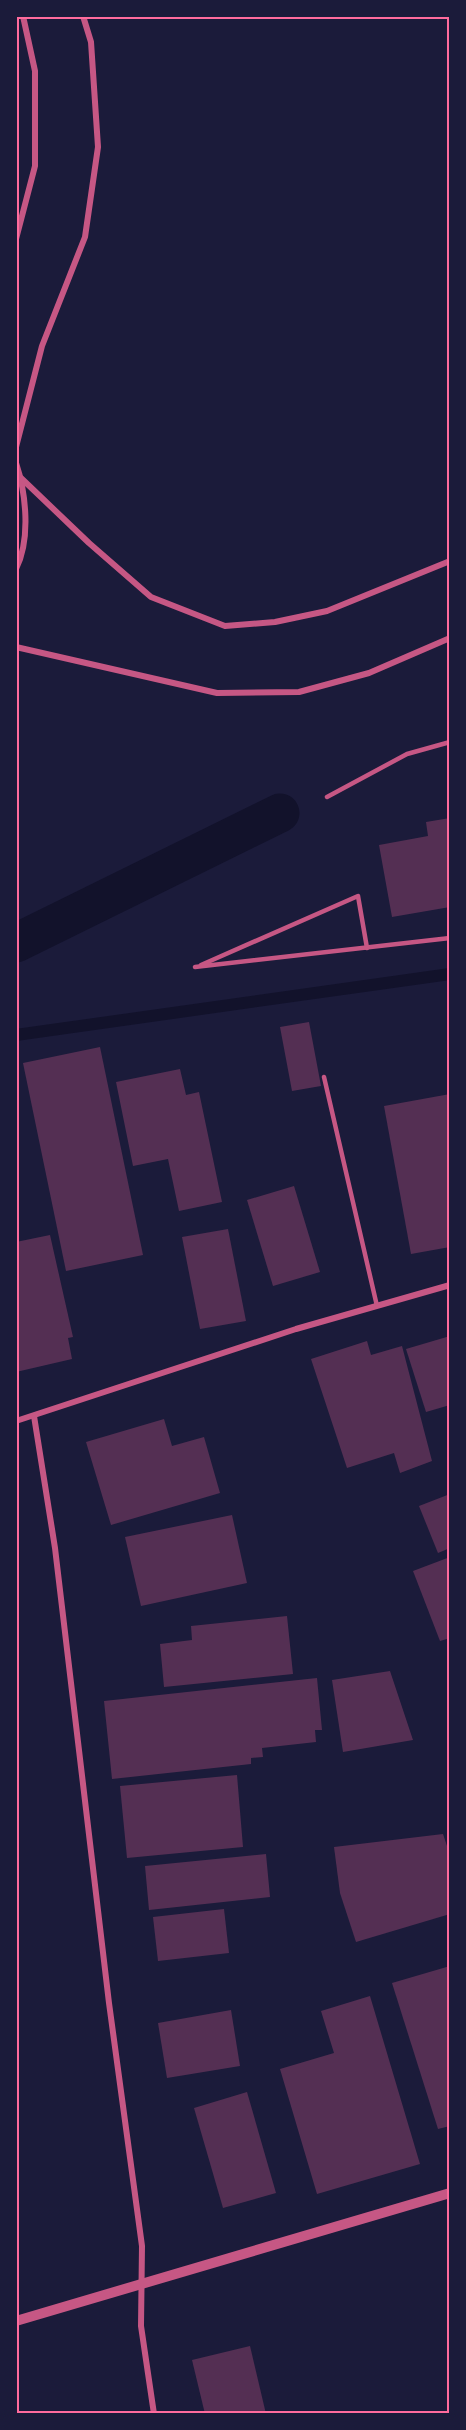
<svg xmlns="http://www.w3.org/2000/svg" width="466" height="2430" font-family="Roboto,sans-serif">
<style>
.lines{fill:none;stroke-linecap:round;stroke-linejoin:round}
.stream{stroke:#12122b;stroke-width:12}
.canal{stroke:#12122b;stroke-width:39}
.building{fill:#542f53}
.service{stroke:#c65784;stroke-width:4.5}
.minor{stroke:#c65784;stroke-width:6}
.tertiary{stroke:#c65784;stroke-width:10}
.neatline{fill:none;stroke:#ff6b9d;stroke-width:2}
</style>
<rect width="100%" height="100%" fill="#1b1b3a"/>
<g class="lines">
<polyline class="stream" points="16,1035 450,974"/>
<polyline class="canal" points="16,943 280,813"/>
</g>
<g class="building">
<polygon points="450,818 450,907 392,917 379,845 428,836 426,822"/>
<polygon points="309,1022 321,1086 292,1091 280,1027"/>
<polygon points="100,1047 143,1255 66,1271 23,1063"/>
<polygon points="180,1069 186,1095 199,1092 222,1202 179,1211 168,1159 133,1166 116,1082"/>
<polygon points="450,1094 450,1247 411,1254 384,1106"/>
<polygon points="294,1186 320,1272 273,1286 247,1200"/>
<polygon points="228,1229 246,1321 200,1329 182,1237"/>
<polygon points="50,1235 73,1337 68,1338 72,1359 16,1372 16,1242"/>
<polygon points="450,1336 450,1405 426,1412 406,1349"/>
<polygon points="367,1341 371,1355 402,1346 432,1461 400,1473 394,1453 347,1468 311,1359"/>
<polygon points="164,1419 172,1446 204,1437 220,1493 111,1525 86,1442"/>
<polygon points="450,1494 450,1548 438,1553 419,1506"/>
<polygon points="232,1515 247,1583 141,1606 125,1537"/>
<polygon points="450,1557 450,1638 440,1641 413,1571"/>
<polygon points="287,1616 293,1674 164,1687 160,1644 192,1640 191,1626"/>
<polygon points="390,1671 413,1740 343,1752 332,1680"/>
<polygon points="317,1678 322,1730 315,1730 316,1742 262,1748 263,1757 251,1758 251,1764 112,1779 104,1701"/>
<polygon points="237,1775 243,1847 127,1858 120,1786"/>
<polygon points="443,1834 450,1855 450,1914 356,1942 340,1893 334,1847"/>
<polygon points="266,1854 270,1897 149,1910 145,1866"/>
<polygon points="224,1909 229,1953 158,1961 153,1917"/>
<polygon points="450,1966 450,2126 438,2129 392,1983"/>
<polygon points="370,1996 420,2164 317,2194 280,2069 334,2053 321,2011"/>
<polygon points="231,2010 240,2066 167,2078 158,2023"/>
<polygon points="247,2092 276,2193 223,2208 194,2108"/>
<polygon points="250,2346 266,2414 205,2414 192,2360"/>
</g>
<g class="lines">
<g class="service">
<polyline points="327,797 407,754 450,742"/>
<polyline points="201,965 358,896 367,948"/>
<polyline points="195,967 450,938"/>
<polyline points="324,1077 377,1306"/>
</g>
<g class="minor">
<polyline points="16,239 35,166 35,71 23,16"/>
<polyline points="16,447 42,346 85,237 98,147 91,42 83,16"/>
<path d="M16 463C26 493 31 539 16 569"/>
<polyline points="21,478 89,543 151,597 225,626 275,622 327,611 450,561"/>
<polyline points="16,647 217,693 299,692 369,673 450,638"/>
<polyline points="34,1416 55,1548 109,2003 142,2246 141,2326 154,2414"/>
<polyline points="16,1421 296,1329 450,1285"/>
</g>
<polyline class="tertiary" points="16,2321 450,2193"/>
</g>
<rect width="466" height="2430" fill="none" stroke="#1b1b3a" stroke-width="36"/>
<rect x="18" y="18" width="430" height="2394" class="neatline"/>
</svg>
